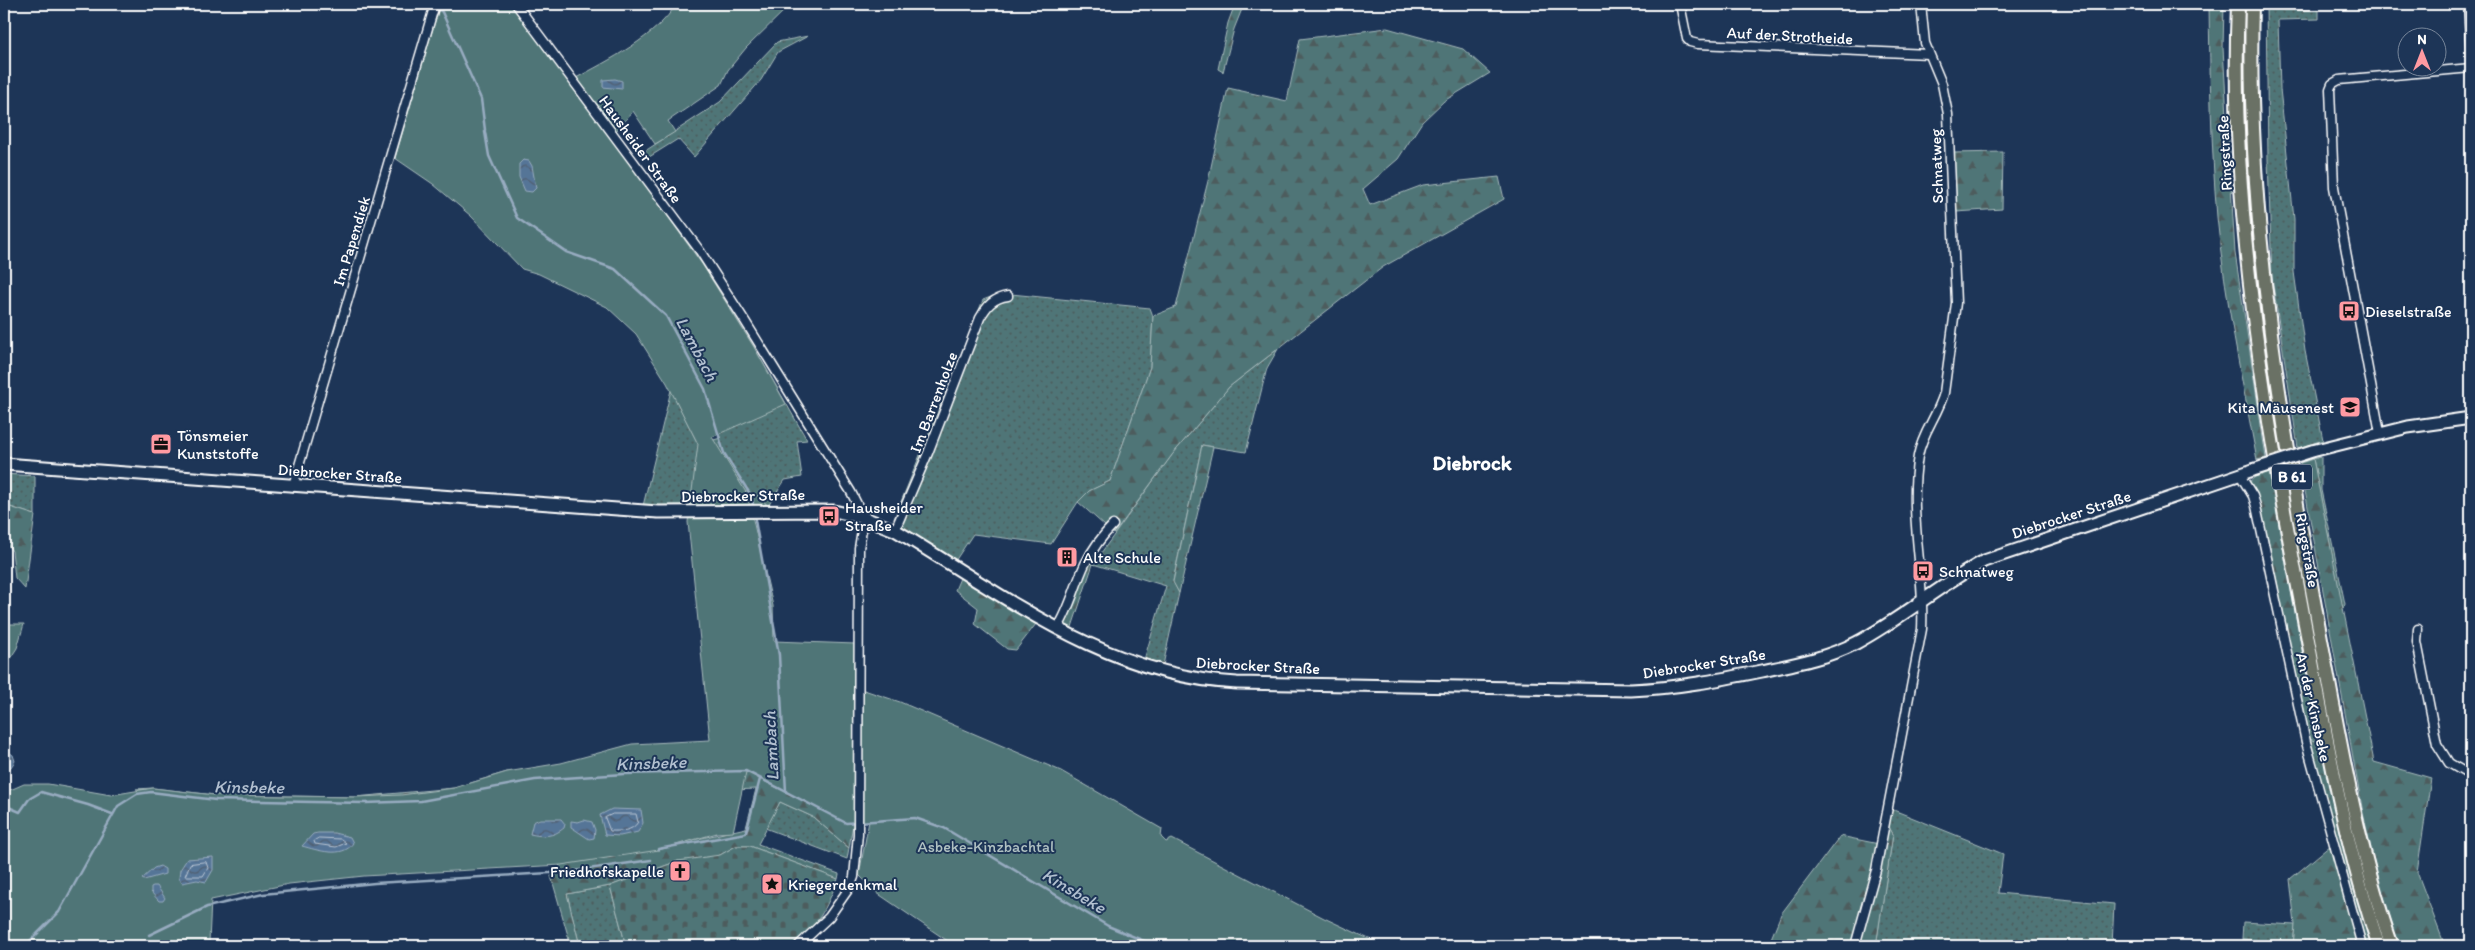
<svg xmlns="http://www.w3.org/2000/svg" width="2475" height="950" font-family="Itim,sans-serif">
<style>
.grass{fill:url(#grass-dots);stroke:#a7babb}
.forest{fill:url(#forest-firs);stroke:#a7babb}
.cemetery{fill:url(#cemetery-stones);stroke:#a7babb}
.park{fill:#4f7577;stroke:#a7babb}
.water{fill:url(#water-waves);stroke:#98acc1}
.lines{fill:none;stroke-linecap:round;stroke-linejoin:round}
.shore{stroke:#bbc7d5;stroke-width:1}
.stream{stroke:#98acc1;stroke-width:2.5}
.minor-casing{stroke:#fff;stroke-width:11}
.secondary-casing{stroke:#fff;stroke-width:15}
.trunk-casing{stroke:#fff;stroke-width:16}
.minor{stroke:#1d3557;stroke-width:8}
.secondary{stroke:#1d3557;stroke-width:11}
.trunk{stroke:#6a7165;stroke-width:12}
.secondary-bridge-casing{stroke:#fff;stroke-width:15;stroke-linecap:butt}
.secondary-bridge{stroke:#1d3557;stroke-width:11}
.labels{text-anchor:middle;stroke-width:4;stroke-linejoin:round;paint-order:stroke}
.shield{fill:#1d3557;stroke:#bbc2cd;stroke-width:1}
.shield-label{font-size:15px;font-weight:bold;fill:#fff}
.street-label{font-size:16px;fill:#fff;stroke:#1d3557}
.poi-label{font-size:16px;fill:#fff;stroke:#1d3557;text-anchor:start}
.park-label{font-size:16px;fill:#b0c1c2;stroke:#1d3557}
.water-label{font-size:18px;font-style:italic;fill:#b2c0d0;stroke:#1d3557}
.district-label{font-size:21px;font-weight:bold;fill:#fff;stroke:#1d3557}
</style>
<defs>
<pattern id="grass-dots" width="8" height="8" patternUnits="userSpaceOnUse" patternTransform="scale(1.25)"><rect width="8" height="8" fill="#4f7577"/><path d="M2 2h.1M6 6h.1" fill="none" stroke="#4d5c5d" stroke-width="1.8" stroke-linecap="round"/></pattern>
<pattern id="forest-firs" width="22" height="20" patternUnits="userSpaceOnUse" patternTransform="scale(1.25)"><rect width="22" height="20" fill="#4f7577"/><path d="M5 1l3.5 6h-7zM16 11l3.5 6h-7z" fill="#4d5c5d"/></pattern>
<pattern id="cemetery-stones" width="16" height="16" patternUnits="userSpaceOnUse" patternTransform="scale(1.25)"><rect width="16" height="16" fill="#4f7577"/><path d="M2 7V4a2 2 0 0 1 4 0v3zM10 15v-3a2 2 0 0 1 4 0v3z" fill="#4d5c5d"/></pattern>
<pattern id="water-waves" width="16" height="10" patternUnits="userSpaceOnUse" patternTransform="scale(1.25)"><rect width="16" height="10" fill="#547497"/><path d="M0 5q4-4 8 0t8 0" fill="none" stroke="#505e6e"/></pattern>
</defs>
<rect width="100%" height="100%" fill="#1d3557"/>
<filter id="ink" filterUnits="userSpaceOnUse"><feTurbulence type="fractalNoise" baseFrequency=".02" numOctaves="2"/><feDisplacementMap in="SourceGraphic" scale="10" xChannelSelector="R" yChannelSelector="G"/><feConvolveMatrix kernelMatrix="1 2 1 2 8 2 1 2 1" color-interpolation-filters="sRGB"/></filter>
<g filter="url(#ink)">
<g class="grass">
<polygon points="2266,4 2283,4 2283,10 2319,10 2319,19 2278,20 2280,89 2294,219 2294,272 2305,351 2323,440 2298,448 2272,278 2268,159"/>
<polygon points="808,36 778,52 761,80 694,157 678,139 646,159 642,153 720,102 777,42"/>
<polygon points="483,129 660,204 702,264 754,347 807,440 797,441 802,477 785,480 768,506 759,496 695,508 643,506 671,390 698,444 721,438"/>
<polygon points="1001,293 1150,308 1153,316 1150,367 1110,481 1089,491 1078,502 1051,544 973,534 955,561 908,533 894,519 983,300"/>
<polygon points="1278,349 1267,368 1246,452 1202,445 1173,581 1179,593 1163,665 1144,660 1166,586 1093,564 1172,455 1229,387"/>
<polygon points="2321,457 2321,490 2345,604 2343,610 2313,459"/>
<polygon points="4,474 35,476 35,515 4,505"/>
<polygon points="2309,739 2319,742 2374,946 2367,946"/>
<polygon points="780,802 813,817 849,848 847,859 765,828"/>
<polygon points="1891,809 2003,854 1998,893 2114,904 2112,946 1876,946 1893,834 1888,825"/>
<polygon points="610,886 626,946 580,946 567,894"/>
<polygon points="2243,922 2295,925 2293,946 2265,946 2265,941 2242,939"/>
</g>
<g class="forest">
<polygon points="1235,4 1244,4 1234,29 1223,72 1218,69 1228,23"/>
<path d="M2209 4H2224L2223 48 2235 253 2266 458 2257 460C2242 379 2225 299 2217 217 2211 146 2210 75 2209 4Z"/>
<polygon points="1387,28 1463,49 1490,73 1444,101 1422,122 1398,159 1363,189 1370,205 1423,185 1499,177 1504,199 1383,267 1229,387 1172,455 1114,534 1078,502 1089,491 1110,481 1150,367 1153,316 1176,307 1208,181 1228,88 1287,101 1300,39"/>
<polygon points="2003,152 2002,209 1956,212 1953,153"/>
<polygon points="1202,445 1213,447 1179,593 1173,582"/>
<polygon points="2313,459 2374,762 2431,778 2417,872 2445,946 2399,946 2377,875 2363,813 2300,463"/>
<polygon points="2269,472 2319,742 2309,739 2268,539 2256,495 2249,482 2255,477"/>
<polygon points="695,494 759,496 768,506 750,508"/>
<polygon points="4,505 35,515 25,589 15,578 12,551 4,540"/>
<polygon points="1091,560 1093,564 1071,630 1063,627"/>
<polygon points="960,578 1036,624 1016,650 1007,649 975,624 978,608 955,590"/>
<polygon points="746,768 854,818 849,848 813,817 780,802 758,844 839,874 838,879 750,846 736,846 720,855 707,859 678,861 610,886 567,894 580,946 571,946 551,876 561,872 558,859 684,842 746,828 756,789 566,797 483,816 136,789 153,788 215,795 355,797 454,788 507,772"/>
<polygon points="1886,822 1893,834 1876,946 1768,946 1781,914 1840,836 1879,844"/>
<polygon points="2331,845 2358,946 2293,946 2295,925 2290,879"/>
</g>
<path class="cemetery" d="M736 846H750L838 879C824 913 820 922 792 946H626L610 886 678 861 720 855Z"/>
<g class="park">
<path d="M423 4H514L576 78C606 62 659 35 676 4H791L746 48 728 70 721 85 668 121 675 132 655 144 633 111 611 137 702 264 754 347 786 404 712 437 747 494 773 606 774 641 855 644 858 688 900 702 1061 771 1162 829 1161 837 1166 842 1172 839 1324 918 1384 946H955L877 893 859 875 869 821 846 823 746 772 733 832 717 833 659 850 561 865 364 876 289 884 211 900 209 942 196 946H4V791H8L24 784H48L111 795 153 788 215 795 355 797 401 795 454 788 507 772 561 763 632 744 710 740 688 522 698 444 667 383 636 334 607 307 539 274 522 269 471 216 433 184 395 158 438 11Z"/>
<polygon points="4,624 24,624 17,648 4,668"/>
<polygon points="2242,939 2266,941 2265,946 2242,946"/>
</g>
<g class="water">
<polygon points="615,79 622,81 622,89 603,87 603,80"/>
<polygon points="523,160 529,161 532,166 536,188 532,192 525,191 519,177 519,164"/>
<polygon points="5,749 13,755 15,761 11,767 4,768"/>
<polygon points="612,809 641,810 643,823 638,832 620,836 605,835 600,815"/>
<path d="M540 819H561L565 824 564 828C553 837 543 837 530 834L533 822Z"/>
<polygon points="584,820 592,822 595,830 594,838 589,839 571,827 571,821 578,822"/>
<path d="M318 833H334L350 837 353 843C343 859 317 850 302 846L313 834Z"/>
<polygon points="213,857 213,870 206,882 197,880 182,883 179,878 180,870 187,859"/>
<polygon points="160,866 165,869 165,874 144,880 142,879 154,868"/>
<polygon points="153,886 157,886 165,898 163,901 159,901 151,892 151,887"/>
</g>
<g class="lines">
<g class="shore">
<path d="M613 814H636L638 822C632 832 620 831 610 831L605 818Z"/>
<polygon points="319,838 341,839 346,843 336,847 315,844 314,841"/>
<polygon points="206,862 208,868 203,876 185,876 190,864"/>
</g>
<g class="stream">
<polyline points="437,7 442,12 481,99 485,130"/>
<polyline points="485,132 489,156 517,218 566,252 615,269 666,316 705,389 724,453 752,497 753,505"/>
<polyline points="755,520 779,655 786,792"/>
<polyline points="4,805 20,812 29,799 41,792 88,805 112,814"/>
<polyline points="658,849 746,833 760,779"/>
<polyline points="149,935 207,907 263,894 375,883 567,872 651,860"/>
<polyline points="25,946 59,912 118,806 137,794 151,792 216,800 365,803 421,801 535,780 624,774 746,771 846,823 915,818 944,828 1108,926 1156,946"/>
</g>
<g class="minor-casing">
<g id="minor">
<polyline points="516,4 700,251 745,321 851,492 864,518 859,548 858,834 854,877 850,887 829,917 798,946"/>
<polyline points="1680,4 1687,39 1690,42 1698,44 1929,54"/>
<polyline points="2468,4 2471,55"/>
<polyline points="2380,433 2334,187 2330,89 2332,84 2339,80 2471,68"/>
<polyline points="2240,475 2253,496 2256,506 2306,742 2362,946"/>
<polyline points="293,486 435,4"/>
<path d="M895 530 928 453 980 318C987 306 993 298 1008 296"/>
<path d="M1057 629C1070 609 1075 585 1085 564 1092 550 1102 536 1113 525"/>
<polyline points="2418,629 2417,642 2437,744 2449,763 2471,776"/>
<path d="M1855 946 1876 870 1922 629C1925 572 1908 514 1918 456 1922 433 1938 415 1944 393L1956 303 1948 114 1942 84 1925 43 1921 4"/>
</g>
</g>
<g class="secondary-casing">
<g id="secondary">
<polyline points="2312,451 2408,427 2471,418"/>
<path d="M4 464 658 512 834 511 864 518 895 530C1002 594 1107 677 1237 683L1631 690C1676 688 1718 680 1762 671 1795 664 1827 658 1856 643 1901 619 1940 585 1984 561L2253 470"/>
</g>
</g>
<g class="trunk-casing">
<g id="trunk">
<path d="M2238 4C2229 210 2266 417 2304 619 2325 728 2343 841 2379 946"/>
<path d="M2252 4C2246 214 2281 422 2319 628 2339 735 2356 843 2392 946"/>
</g>
</g>
<use href="#minor" class="minor"/>
<use href="#secondary" class="secondary"/>
<use href="#trunk" class="trunk"/>
<g class="secondary-bridge-casing">
<polyline id="secondary-bridge" points="2253,470 2312,451"/>
</g>
<use href="#secondary-bridge" class="secondary-bridge"/>
</g>
</g>
<defs>
<g id="bus-square" transform="scale(1.125)"><rect x="-9" y="-9" width="18" height="18" rx="4" fill="#ff9aa2" stroke="#1d3557"/><path d="M-5-6H5V4H4V6H2V4H-2V6H-4V4H-5ZM-3.5-4V0h7V-4ZM-3.5 1.2v1.5H-2V1.2ZM2 1.2v1.5H3.5V1.2Z" fill="#111"/></g>
<g id="school-square" transform="scale(1.125)"><rect x="-9" y="-9" width="18" height="18" rx="4" fill="#ff9aa2" stroke="#1d3557"/><path d="M0-5L7-2L0 1L-7-2ZM-4 1L0 2.5L4 1V4Q0 6-4 4Z" fill="#111"/></g>
<g id="office-square" transform="scale(1.125)"><rect x="-9" y="-9" width="18" height="18" rx="4" fill="#ff9aa2" stroke="#1d3557"/><path d="M-6-3h4V-5.5h4V-3h4V5H-6ZM-1-4.5V-3h2v-1.5ZM-6 0V1H6V0Z" fill="#111"/></g>
<g id="building-square" transform="scale(1.125)"><rect x="-9" y="-9" width="18" height="18" rx="4" fill="#ff9aa2" stroke="#1d3557"/><path d="M-4-6H4V6H1V3H-1V6H-4ZM-2.5-4.3h1.7v1.8h-1.7ZM.8-4.3h1.7v1.8H.8ZM-2.5-1h1.7V.8h-1.7ZM.8-1h1.7V.8H.8Z" fill="#111"/></g>
<g id="church-square" transform="scale(1.125)"><rect x="-9" y="-9" width="18" height="18" rx="4" fill="#ff9aa2" stroke="#1d3557"/><path d="M-1.2-6h2.4v3.5h3.3v2.4h-3.3V6h-2.4V-.1h-3.3v-2.4h3.3Z" fill="#111"/></g>
<g id="sight-square" transform="scale(1.125)"><rect x="-9" y="-9" width="18" height="18" rx="4" fill="#ff9aa2" stroke="#1d3557"/><path d="M0-6L1.8-2.2L6-1.7L2.9 1.2L3.7 5.4L0 3.3L-3.7 5.4L-2.9 1.2L-6-1.7L-1.8-2.2Z" fill="#111"/></g>
</defs>
<g fill-rule="evenodd">
<use href="#bus-square" x="2349" y="311"/>
<use href="#school-square" x="2350" y="407"/>
<use href="#office-square" x="161" y="444"/>
<use href="#bus-square" x="829" y="516"/>
<use href="#building-square" x="1067" y="557"/>
<use href="#bus-square" x="1923" y="571"/>
<use href="#church-square" x="680" y="871"/>
<use href="#sight-square" x="772" y="884"/>
</g>
<g class="labels">
<rect class="shield" x="2272" y="464.5" width="40" height="25" rx="4"/>
<g class="shield-label">
<text x="2292" y="482">B 61</text>
</g>
<g class="street-label">
<text transform="translate(1790 35) rotate(3)" y="6">Auf der Strotheide</text>
<text transform="translate(641 149) rotate(54)" y="6">Hausheider Straße</text>
<text transform="translate(2224 153) rotate(-93)" y="6">Ringstraße</text>
<text transform="translate(1936 166) rotate(-92)" y="6">Schnatweg</text>
<text transform="translate(351 241) rotate(-73)" y="6">Im Papendiek</text>
<text transform="translate(933 402) rotate(-69)" y="6">Im Barrenholze</text>
<text transform="translate(340 473) rotate(4)" y="6">Diebrocker Straße</text>
<text transform="translate(743 495) rotate(-1)" y="6">Diebrocker Straße</text>
<text transform="translate(2071 514) rotate(-18)" y="6">Diebrocker Straße</text>
<text transform="translate(2308 550) rotate(80)" y="6">Ringstraße</text>
<text transform="translate(1704 663) rotate(-9)" y="6">Diebrocker Straße</text>
<text transform="translate(1258 665) rotate(3)" y="6">Diebrocker Straße</text>
<text transform="translate(2314 707) rotate(77)" y="6">An der Kinsbeke</text>
</g>
<g class="poi-label">
<text x="2365" y="317">Dieselstraße</text>
<text x="2334" y="413" text-anchor="end">Kita Mäusenest</text>
<text x="177" y="441">Tönsmeier<tspan x="177" dy="18">Kunststoffe</tspan></text>
<text x="845" y="513">Hausheider<tspan x="845" dy="18">Straße</tspan></text>
<text x="1083" y="563">Alte Schule</text>
<text x="1939" y="577">Schnatweg</text>
<text x="664" y="877" text-anchor="end">Friedhofskapelle</text>
<text x="788" y="890">Kriegerdenkmal</text>
</g>
<g class="park-label">
<text x="986" y="852">Asbeke-Kinzbachtal</text>
</g>
<g class="water-label">
<text transform="translate(697 349) rotate(62)" y="6">Lambach</text>
<text transform="translate(771 746) rotate(-93)" y="6">Lambach</text>
<text transform="translate(651 763) rotate(-2)" y="6">Kinsbeke</text>
<text transform="translate(249 787) rotate(1)" y="6">Kinsbeke</text>
<text transform="translate(1074 891) rotate(31)" y="6">Kinsbeke</text>
</g>
<g class="district-label">
<text x="1472" y="470">Diebrock</text>
</g>
</g>
<rect width="2475" height="950" fill="none" stroke="#1d3557" stroke-width="20"/>
<rect x="10" y="10" width="2455" height="930" fill="none" stroke="#fff" stroke-width="2" filter="url(#ink)"/>
<g transform="translate(2422 52)"><circle r="24" fill="#1d3557" stroke="#77869a"/>
<path d="M0-4L9 19L0 12L-9 19Z" fill="#ff9aa2"/>
<text y="-8" font-size="14" font-weight="bold" text-anchor="middle" fill="#ffffff">N</text>
</g>
</svg>
